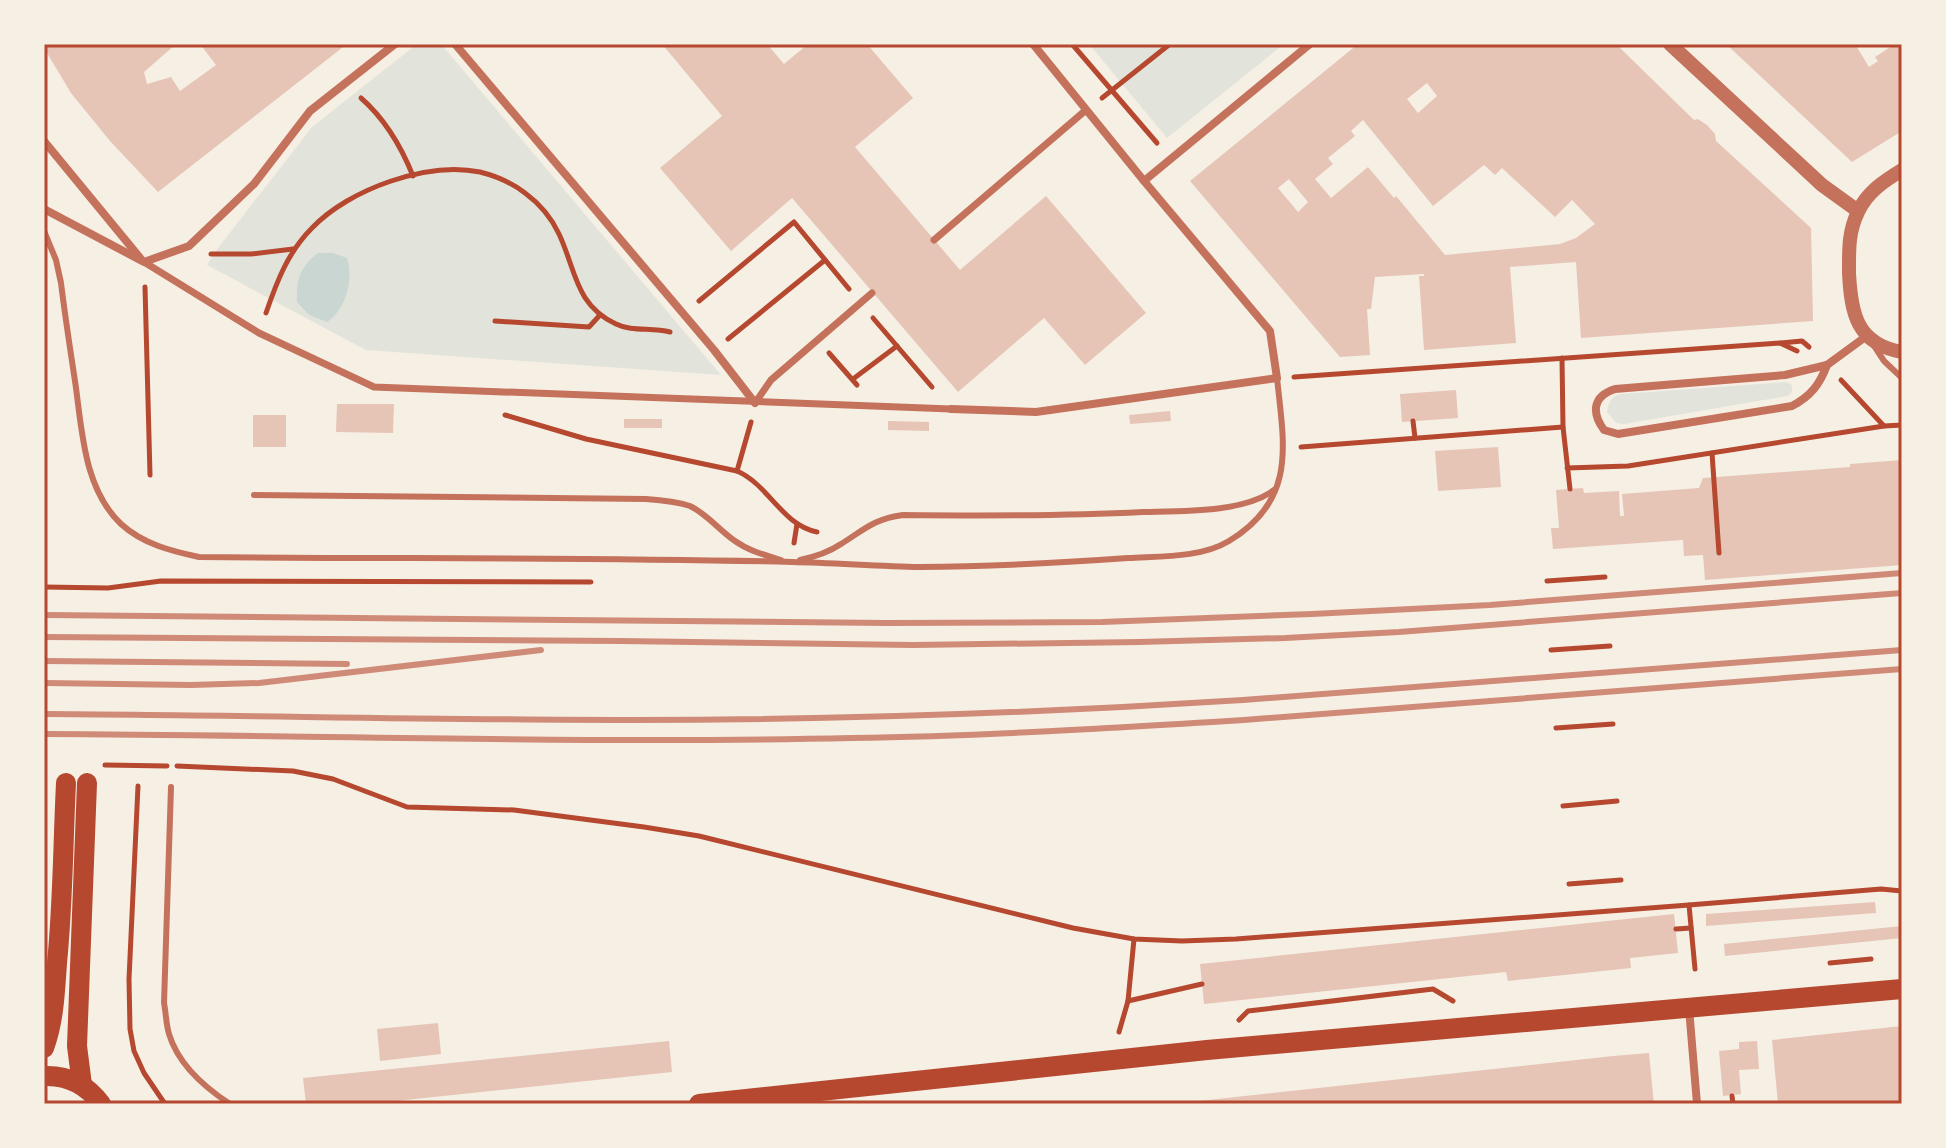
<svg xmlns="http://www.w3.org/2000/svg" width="1946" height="1148" font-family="'Archivo Narrow',sans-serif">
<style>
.green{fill:#e2e4dc}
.water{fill:#c9d6d2}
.building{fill:#e6c5b7;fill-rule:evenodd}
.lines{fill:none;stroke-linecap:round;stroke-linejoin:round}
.path{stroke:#b5482f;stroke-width:5}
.service{stroke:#c5725c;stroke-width:6}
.pedestrian{stroke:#c5725c;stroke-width:7}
.minor{stroke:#c5725c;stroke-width:8}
.tertiary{stroke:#c5725c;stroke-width:14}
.primary{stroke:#b5482f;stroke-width:20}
.rail{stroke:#cf8b77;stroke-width:6}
.neatline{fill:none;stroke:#b5482f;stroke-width:3}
</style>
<rect width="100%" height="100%" fill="#f6efe4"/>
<g class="green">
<polygon points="417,44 441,44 721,375 366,350 207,265 218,248 312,127"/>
<polygon points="1089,44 1284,44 1167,138"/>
<path d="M1786 382 1791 384C1793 389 1793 393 1788 396L1624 424 1616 423 1607 412C1608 403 1611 396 1621 394Z"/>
</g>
<path class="water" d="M318 253H333L347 258C354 278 346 310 327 322L309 315 297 302C296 279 300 267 318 253Z"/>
<g class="building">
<polygon points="44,44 176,44 144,72 147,84 171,77 180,91 216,65 200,44 347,44 158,192 110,141 71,93 44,48"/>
<polygon points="662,44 767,44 784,64 808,44 867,44 913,98 855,147 960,270 1046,196 1146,313 1085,365 1044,318 958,392 792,198 731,251 660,168 722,116"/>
<path d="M1358 44H1499L1502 47 1504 44 1617 45 1694 120 1698 119 1707 125 1715 134 1716 141 1811 228 1813 321 1581 338 1576 262 1510 267 1516 343 1424 350 1419 276H1424V274L1375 277 1371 309H1367L1370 355 1340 357 1190 181ZM1427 83 1437 96 1418 113 1407 99ZM1363 120 1433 206 1484 165 1495 175 1502 168 1555 217 1572 200 1595 224 1576 238 1560 244 1445 255 1396 196 1394 198 1368 167 1331 198 1315 179 1333 164 1328 158 1355 136 1351 131ZM1289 179 1308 202 1298 212 1278 188Z"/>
<polygon points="1726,44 1855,44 1869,67 1878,61 1875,57 1895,44 1902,44 1902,131 1852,162"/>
<polygon points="1456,390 1458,418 1402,422 1400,394"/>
<polygon points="337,404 394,404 393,433 336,432"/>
<polygon points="1170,411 1171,421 1130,424 1129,415"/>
<rect x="253" y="415" width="33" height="32"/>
<rect x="624" y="419" width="38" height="9"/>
<polygon points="888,421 929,422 929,431 888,430"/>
<polygon points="1498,447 1501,487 1438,491 1435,451"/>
<polygon points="1902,460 1902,565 1705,580 1703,555 1684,556 1683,540 1553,549 1551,528 1559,528 1556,490 1583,488 1584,493 1619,491 1620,516 1624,516 1622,494 1699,488 1703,478 1850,467 1850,464"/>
<polygon points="1875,902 1876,913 1706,926 1706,914"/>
<polygon points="1674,914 1678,953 1630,958 1631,968 1508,981 1506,972 1204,1004 1200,964"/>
<polygon points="1902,926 1902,938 1725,956 1724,944"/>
<polygon points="438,1023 441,1054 380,1061 377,1029"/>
<polygon points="1902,1026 1902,1104 1778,1104 1772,1040"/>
<polygon points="669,1041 672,1072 367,1104 306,1104 303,1078"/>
<polygon points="1757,1041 1759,1069 1739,1070 1741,1094 1723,1096 1719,1051 1739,1049 1739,1042"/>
<polygon points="1649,1053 1654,1104 1190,1104 1190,1102 1613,1056"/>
</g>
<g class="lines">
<g class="path">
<polyline points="1072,44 1157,143"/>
<path d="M361 98C385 119 401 146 413 176"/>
<polyline points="1102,98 1170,44"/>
<polyline points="211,254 251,254 293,249"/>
<polyline points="145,287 150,475"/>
<polyline points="699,301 794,222 849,289"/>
<path d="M266 313C277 281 288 252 312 228 349 189 428 161 480 172 496 176 512 183 525 193 540 204 551 217 559 234 576 270 575 305 616 324 632 332 652 327 670 332"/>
<polyline points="873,318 932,387"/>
<polyline points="495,321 589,327 600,315"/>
<polyline points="728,339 825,260"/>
<polyline points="1781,343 1802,341 1809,347"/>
<polyline points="829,353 857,385"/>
<polyline points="1562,358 1563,427 1570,489"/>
<polyline points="1294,377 1780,343 1797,351"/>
<polyline points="853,379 897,346"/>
<polyline points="1841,380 1884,426 1902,425"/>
<path d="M505 415 586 439 737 471C769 485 782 525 817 532"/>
<polyline points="1413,421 1415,438"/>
<polyline points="1301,447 1563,427"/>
<polyline points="1712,453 1719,553"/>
<polyline points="1567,468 1628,466 1884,426"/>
<polyline points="737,471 751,422"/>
<polyline points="794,543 797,524"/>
<polyline points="1547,581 1605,577"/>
<polyline points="44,587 108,588 161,581 591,582"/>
<polyline points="1551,650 1610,646"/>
<polyline points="1556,728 1613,724"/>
<polyline points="105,765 167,766"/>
<polyline points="177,766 293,771 333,779 407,807 514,810 644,827 699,836 1073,928 1134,939 1182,941 1236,939 1689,905 1881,889 1902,891"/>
<polyline points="138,786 129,979 130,1029 134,1051 144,1073 165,1104"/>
<polyline points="1563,806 1617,801"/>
<polyline points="1569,884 1621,880"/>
<polyline points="1689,905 1695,969"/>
<polyline points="1676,929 1691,928"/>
<polyline points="1830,963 1871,959"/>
<polyline points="1128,1001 1202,984"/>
<polyline points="1239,1020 1248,1011 1433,989 1453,1001"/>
<polyline points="1119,1032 1128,1001 1134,939"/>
<polyline points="1732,1096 1733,1104"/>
</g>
<g class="service">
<path d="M44 231 56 260 61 283C65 316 70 348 75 381 82 428 83 488 121 524 143 544 171 551 199 557 396 559 594 557 792 562 834 563 877 566 920 567 989 567 1058 563 1128 558 1160 556 1201 558 1229 541 1297 500 1284 445 1277 378"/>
<polyline points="1873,344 1884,361 1902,378"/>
<path d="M254 495 646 499C661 500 675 501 690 506 707 514 719 530 735 541 749 551 765 555 781 560"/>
<path d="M800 560C814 557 829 552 841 544 865 529 874 519 903 515 983 516 1063 516 1143 512 1180 511 1244 513 1274 490"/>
<path d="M171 787 164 1003C166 1013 166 1024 169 1034 178 1064 204 1087 230 1104"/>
</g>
<g class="pedestrian">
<polyline points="934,240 1086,110"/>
<polyline points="144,262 259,333 374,387 951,409"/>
<polyline points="755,403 771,380 872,293"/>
</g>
<g class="minor">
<polyline points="455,44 714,350 755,403"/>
<polyline points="44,141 141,259"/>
<polyline points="1144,181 1310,44"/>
<polyline points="44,209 144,262 189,246 254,184 310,111 395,44"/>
<path d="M1827 365C1820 384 1811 396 1792 406L1618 434 1604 430C1591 412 1593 396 1615 389L1785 375Z"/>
<polyline points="1827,365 1868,335"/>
<polyline points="951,409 1036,412 1277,378 1270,331 1144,181 1033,44"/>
<polyline points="1689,1008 1697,1104"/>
</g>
<g class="tertiary">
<polyline points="1670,44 1822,185 1858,211"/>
<path d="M1902 170C1884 181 1867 192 1858 212 1848 232 1849 252 1849 273 1851 312 1856 344 1902 352"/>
</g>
<g class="primary">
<path d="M44 1048C54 1021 55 992 57 963 63 903 63 843 66 783"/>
<path d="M44 1076C68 1075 87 1085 101 1104"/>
<polyline points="82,1085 77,1046 87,783"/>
<polyline points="699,1104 1207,1050 1902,989"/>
</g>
<g class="rail">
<polyline points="44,615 887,623 1102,622 1312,614 1490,605 1902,573"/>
<polyline points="44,637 621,641 913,645 1139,642 1285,638 1399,632 1902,593"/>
<polyline points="44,661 347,664"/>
<polyline points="44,683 191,685 259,683 541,650"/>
<path d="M44 714C240 715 436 720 631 720 835 720 1039 713 1243 700L1902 650"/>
<path d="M44 734C313 735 583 744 852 738 983 736 1114 728 1244 720L1902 669"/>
</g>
</g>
<rect width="1946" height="1148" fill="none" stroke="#f6efe4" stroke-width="92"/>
<rect x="46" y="46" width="1854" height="1056" class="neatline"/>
</svg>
